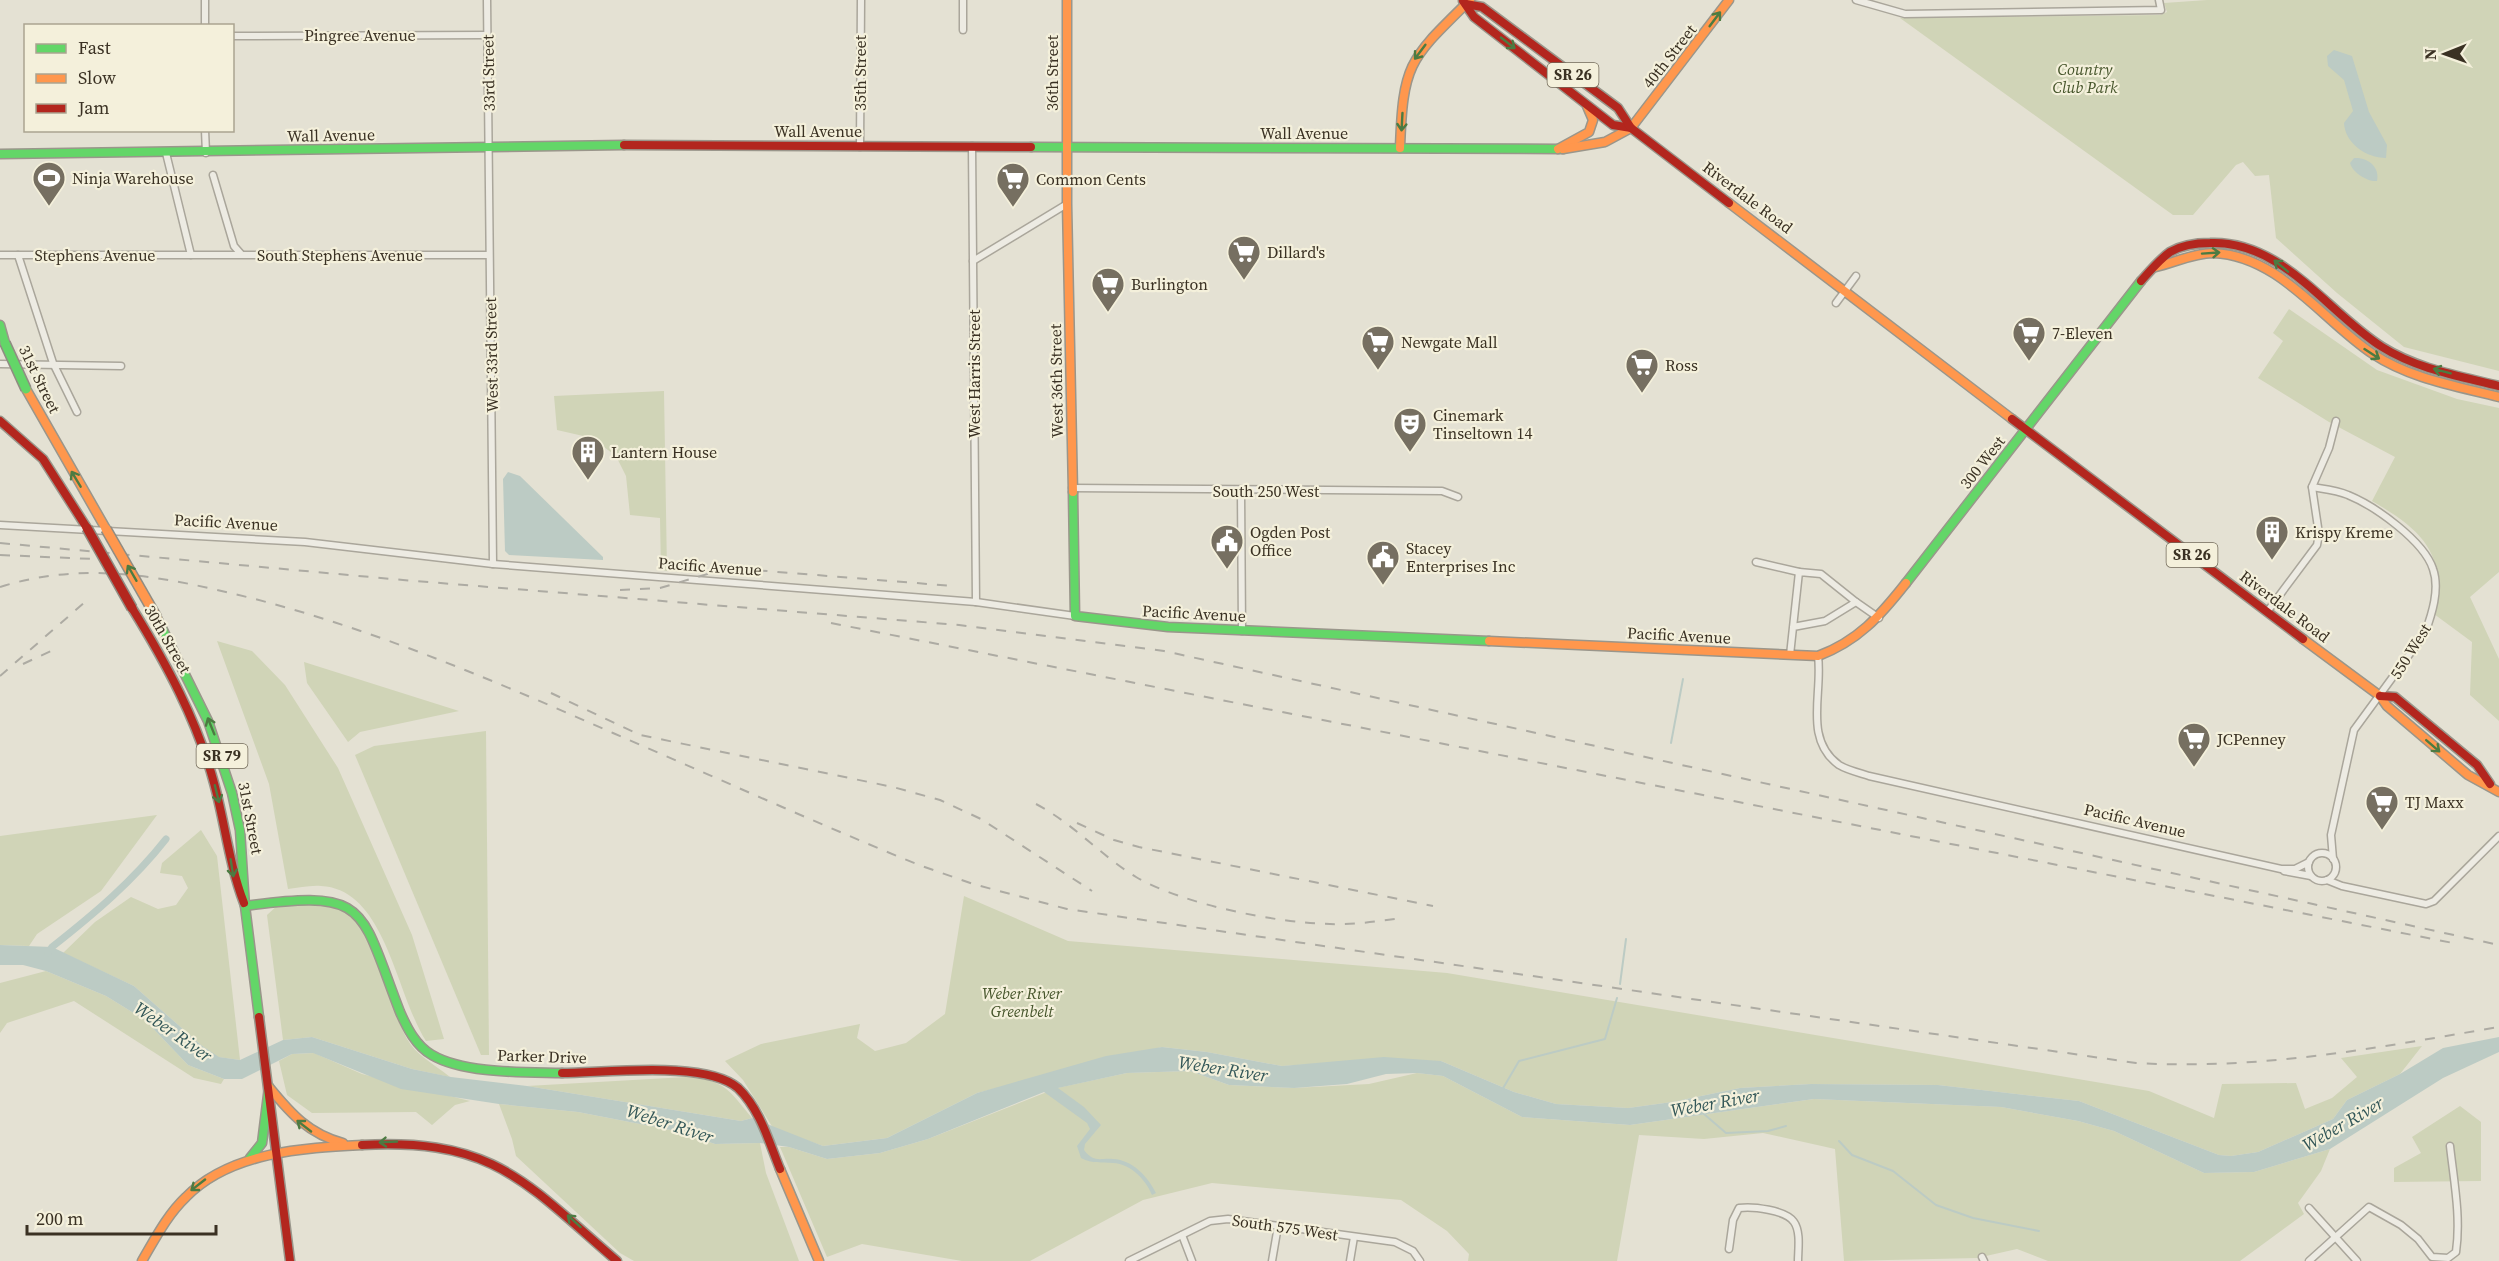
<svg xmlns="http://www.w3.org/2000/svg" width="2499" height="1261" font-family="'Source Serif 4',serif">
<style>
.green{fill:#d0d4b7}
.water{fill:#bccbc4}
.lines{fill:none;stroke-linecap:round;stroke-linejoin:round}
.stream{stroke:#bccbc4;stroke-width:2}
.canal{stroke:#bccbc4;stroke-width:7}
.street-casing{stroke:#aaa69b;stroke-width:9}
.fast-casing{stroke:#9a968b;stroke-width:11}
.slow-casing{stroke:#9a968b;stroke-width:11}
.jam-casing{stroke:#9a968b;stroke-width:11}
.street{stroke:#edebe3;stroke-width:6}
.fast{stroke:#63d668;stroke-width:8}
.slow{stroke:#ff974d;stroke-width:8}
.jam{stroke:#b3261e;stroke-width:8}
.rail{stroke:#adaba3;stroke-width:2;stroke-dasharray:10 10;stroke-linecap:butt}
.fast-bridge-casing{stroke:#908c82;stroke-width:12;stroke-linecap:butt}
.slow-bridge-casing{stroke:#908c82;stroke-width:12;stroke-linecap:butt}
.jam-bridge-casing{stroke:#908c82;stroke-width:12;stroke-linecap:butt}
.fast-bridge{stroke:#63d668;stroke-width:9}
.slow-bridge{stroke:#ff974d;stroke-width:9}
.jam-bridge{stroke:#b3261e;stroke-width:9}
.oneway{stroke:#4c7b42}
.labels{text-anchor:middle;stroke-width:4.5;stroke-linejoin:round;paint-order:stroke}
.shield{fill:#f4f0db;stroke:#726a5a;stroke-width:1.5}
.shield-label{font-size:15px;font-weight:bold;fill:#3a3123}
.street-label{font-size:16px;fill:#3a3123;stroke:#f4f0db}
.park-label{font-size:16px;font-style:italic;fill:#46552b;stroke:#f4f0db}
.poi-label{font-size:16px;fill:#3a3123;stroke:#f4f0db;text-anchor:start}
.water-label{font-size:18px;font-style:italic;fill:#335758;stroke:#f4f0db}
</style>
<rect width="100%" height="100%" fill="#e4e1d3"/>
<g class="green">
<polygon points="2207,0 2499,0 2499,371 2404,347 2337,293 2276,238 2269,175 2255,176 2243,162 2236,165 2193,215 2173,215 1900,18 2160,15 2167,12 2164,3"/>
<path d="M2289 309 2377 370 2457 399 2499 408V572L2470 597 2499 659V721L2470 695 2472 642 2434 614C2448 554 2422 530 2372 501L2395 457 2329 422 2258 378 2283 341 2273 333Z"/>
<polygon points="664,391 667,571 661,570 660,518 630,515 626,476 616,456 592,438 557,430 554,396"/>
<path d="M217 641 252 651 285 685 338 768 412 935 444 1039 426 1041C396 995 386 889 321 886 310 885 299 888 288 889L269 784Z"/>
<polygon points="304,662 459,711 360,732 348,742 307,683"/>
<polygon points="486,731 489,1055 481,1055 355,755 374,746"/>
<polygon points="157,815 101,891 37,934 29,946 0,945 0,836"/>
<polygon points="201,830 217,856 240,1060 218,1057 201,1045 134,986 63,953 95,922 131,897 158,909 176,905 188,888 182,876 160,873 162,863"/>
<polygon points="964,896 1068,941 1447,973 2149,1091 2214,1118 2222,1084 2296,1083 2305,1109 2332,1098 2357,1077 2341,1058 2422,1046 2400,1074 2347,1100 2333,1119 2258,1152 2231,1156 2219,1155 2079,1101 1938,1085 1811,1084 1740,1088 1672,1102 1628,1108 1556,1104 1514,1092 1441,1061 1359,1061 1282,1066 1207,1052 1162,1047 977,1093 887,1138 823,1146 773,1128 743,1080 725,1061 761,1044 860,1024 857,1038 875,1051 906,1043 945,1014"/>
<path d="M310 901C318 901 330 901 337 903 383 920 384 1008 411 1045 420 1057 438 1067 450 1077L412 1069 312 1037 283 1040 267 915 279 904Z"/>
<polygon points="46,971 106,996 145,1020 188,1065 224,1079 221,1084 194,1078 74,1001 7,1023 0,1033 0,983"/>
<polygon points="314,1053 362,1074 470,1101 455,1105 432,1125 416,1112 312,1113 287,1095 279,1061 292,1054"/>
<polygon points="1190,1071 1229,1085 1294,1088 1369,1084 1417,1073 1443,1076 1522,1117 1630,1125 1814,1099 2001,1107 2078,1121 2114,1131 2204,1173 2254,1172 2330,1149 2321,1171 2298,1203 2304,1214 2240,1261 2048,1261 2017,1249 1977,1258 1844,1261 1835,1149 1763,1133 1704,1139 1639,1135 1617,1261 1468,1261 1469,1254 1447,1231 1401,1200 1212,1183 1143,1200 1030,1261 962,1261 862,1244 827,1257 780,1147 789,1147 827,1159 880,1153 928,1139 1057,1088 1127,1073"/>
<path d="M686 1077C725 1080 728 1089 752 1118L741 1121 527 1086Z"/>
<polygon points="499,1104 578,1112 676,1131 715,1144 760,1143 766,1173 799,1261 634,1261 620,1253 516,1156 512,1139"/>
<polygon points="2460,1106 2481,1122 2481,1181 2394,1182 2394,1168 2421,1153 2412,1137"/>
</g>
<g class="water">
<path d="M2334 50 2352 56 2369 112 2387 145 2386 158C2366 158 2345 143 2344 123L2353 111 2344 80 2328 66 2327 56Z"/>
<path d="M2354 158C2368 157 2380 167 2377 181 2367 182 2352 172 2350 163Z"/>
<polygon points="508,472 520,476 603,557 603,560 509,555 505,551 503,479"/>
<path d="M0 945 52 947 134 986 201 1045 219 1057 240 1060 283 1040 312 1037 412 1069 451 1077 527 1086 741 1121 752 1118 823 1146 887 1138 977 1093 1106 1056 1162 1047 1207 1052 1282 1066 1384 1057 1441 1061 1514 1092 1556 1104 1628 1108 1672 1102 1740 1088 1811 1084 1938 1085 2079 1101 2219 1155 2231 1156 2258 1152 2333 1119 2347 1100 2400 1074 2443 1048 2499 1037V1052L2443 1078 2330 1149 2254 1172 2204 1173 2114 1131 2078 1121 2001 1107 1814 1099 1630 1125 1522 1117 1443 1076 1417 1073 1386 1074 1347 1084 1294 1088 1229 1085 1190 1071 1127 1073 1058 1088 1084 1107 1101 1125 1085 1144 1084 1150C1094 1163 1099 1158 1113 1159 1133 1160 1148 1177 1156 1193L1152 1195C1146 1180 1131 1164 1113 1163 1101 1162 1093 1164 1081 1158L1077 1146 1090 1129 1087 1123 1044 1092 928 1139 880 1153 827 1159 789 1147 760 1143 715 1144 676 1131 578 1112 499 1104 401 1089 313 1053 292 1054 242 1079H224L188 1065 145 1020 106 996 46 971 23 965H0Z"/>
</g>
<g class="lines">
<g class="stream">
<polyline points="1671,743 1683,679"/>
<polyline points="1620,984 1626,939"/>
<polyline points="1502,1090 1519,1061 1605,1039 1617,998"/>
<polyline points="1704,1114 1726,1133 1768,1131 1786,1126"/>
<polyline points="1839,1141 1852,1155 1893,1171 1936,1205 1973,1218 2039,1231"/>
</g>
<path class="canal" d="M48 953 52 947C94 914 133 881 166 839"/>
<g class="street-casing">
<g id="street">
<polyline points="205,0 205,26"/>
<polyline points="487,0 493,564"/>
<polyline points="1856,0 1905,14 2161,10 2159,0"/>
<polyline points="963,30 963,0"/>
<polyline points="232,36 487,35"/>
<polyline points="205,130 206,153"/>
<polyline points="972,146 976,602"/>
<polyline points="860,147 861,0"/>
<polyline points="166,153 191,255"/>
<polyline points="213,175 234,246 241,254"/>
<polyline points="0,255 489,255"/>
<polyline points="18,255 53,363 77,412"/>
<polyline points="973,261 1067,204"/>
<polyline points="1836,303 1856,276"/>
<polyline points="0,364 121,366"/>
<path d="M2312 487C2324 489 2337 490 2348 495 2375 506 2424 541 2433 569 2440 589 2432 614 2425 633L2354 730 2331 835 2333 859"/>
<polyline points="1072,488 1442,491 1458,497"/>
<polyline points="1241,491 1242,631"/>
<polyline points="0,525 305,542 493,564 976,602 1075,616"/>
<polyline points="1756,562 1799,572"/>
<polyline points="1856,602 1879,618"/>
<polyline points="2267,612 2317,545 2319,534 2312,487 2329,448 2336,421"/>
<polyline points="1790,655 1799,572 1821,574 1856,602 1825,621 1793,627"/>
<path d="M1818 656C1823 693 1803 739 1839 765 1847 770 1860 773 1869 776L2281 869H2295L2309 862"/>
<circle cx="2322" cy="867" r="14"/>
<polyline points="2284,871 2311,876"/>
<polyline points="2327,880 2342,886 2426,904 2434,901 2499,836"/>
<polyline points="2309,1208 2357,1261"/>
<polyline points="1182,1235 1192,1261"/>
<path d="M1729 1249 1733 1220 1739 1208C1752 1206 1786 1210 1794 1222 1801 1232 1798 1250 1798 1261"/>
<polyline points="1982,1257 1984,1261"/>
<polyline points="1129,1261 1210,1221 1228,1219 1395,1242 1413,1251 1420,1261"/>
<polyline points="1272,1261 1278,1226"/>
<polyline points="1350,1261 1354,1237"/>
<path d="M2309 1261 2369 1207 2401 1225 2418 1239 2432 1257 2448 1258 2456 1252C2461 1217 2454 1182 2450 1146"/>
</g>
</g>
<g class="fast-casing">
<g id="fast">
<polyline points="1031,147 1563,149"/>
<polyline points="0,154 624,145"/>
<polyline points="0,325 5,343"/>
<polyline points="1073,492 1075,616 1168,627 1489,641"/>
<polyline points="1906,583 2141,281"/>
<polyline points="157,618 208,721 232,793 240,830 245,906 259,1017"/>
<path d="M245 906C370 889 359 906 400 1012 407 1028 416 1046 432 1055 464 1074 526 1072 562 1073"/>
<polyline points="250,1158 262,1143 269,1087"/>
</g>
</g>
<g class="slow-casing">
<g id="slow">
<polyline points="1067,0 1067,204 1073,492"/>
<path d="M1400 148C1403 62 1410 59 1470 0"/>
<polyline points="1558,149 1589,132 1593,120 1587,106"/>
<polyline points="1563,149 1605,142 1631,128 1729,0"/>
<polyline points="1729,203 2012,419"/>
<path d="M2155 267C2174 263 2193 253 2213 253 2279 255 2323 321 2373 354 2411 379 2456 386 2499 397"/>
<polyline points="26,389 106,529"/>
<polyline points="2303,639 2380,696 2387,706 2468,775 2499,792"/>
<path d="M1489 641 1818 656C1858 641 1880 616 1906 583"/>
<path d="M269 1087C291 1114 309 1134 343 1143"/>
<polyline points="780,1169 819,1261"/>
<path d="M142 1261C155 1239 167 1215 186 1197 230 1152 303 1148 362 1145"/>
</g>
</g>
<g class="jam-casing">
<g id="jam">
<polyline points="1463,1 1474,17 1613,125 1631,128"/>
<polyline points="1466,4 1482,7 1618,108 1631,128 1729,203"/>
<polyline points="624,145 1031,147"/>
<path d="M2141 281C2150 271 2159 260 2170 252 2182 245 2197 243 2210 243 2282 240 2327 312 2382 347 2417 369 2459 376 2499 386"/>
<polyline points="2012,419 2303,639"/>
<polyline points="0,421 43,459 87,528"/>
<path d="M132 608C166 663 197 720 214 783 225 823 229 864 244 903"/>
<polyline points="2380,696 2395,697 2477,765 2490,784"/>
<polyline points="259,1017 290,1261"/>
<path d="M562 1073C605 1073 706 1060 738 1088 760 1109 769 1142 780 1169"/>
<path d="M362 1145C494 1138 525 1182 617 1261"/>
</g>
</g>
<use href="#street" class="street"/>
<use href="#fast" class="fast"/>
<use href="#slow" class="slow"/>
<use href="#jam" class="jam"/>
<g class="rail">
<polyline points="0,543 403,580 959,625 1164,651 2499,945"/>
<polyline points="0,555 93,559"/>
<path d="M0 587C85 560 166 577 251 598 376 630 495 681 613 733 715 777 816 823 919 865L973 884 1067 909 2136 1063C2264 1070 2374 1048 2499 1027"/>
<polyline points="620,590 660,588 711,573 741,569 953,586"/>
<polyline points="831,623 2453,943"/>
<polyline points="23,664 53,650"/>
<polyline points="0,676 85,602"/>
<polyline points="551,693 640,735 893,787 940,800 981,819 1092,891"/>
<path d="M1036 804C1074 824 1100 855 1136 877 1182 904 1276 923 1330 924 1354 925 1379 921 1403 918"/>
<polyline points="1077,823 1114,840 1139,847 1433,906"/>
</g>
<g class="fast-bridge-casing">
<polyline id="fast-bridge" points="5,343 26,389"/>
</g>
<g class="slow-bridge-casing">
<polyline id="slow-bridge" points="106,529 157,618"/>
</g>
<g class="jam-bridge-casing">
<polyline id="jam-bridge" points="87,528 132,608"/>
</g>
<use href="#fast-bridge" class="fast-bridge"/>
<use href="#slow-bridge" class="slow-bridge"/>
<use href="#jam-bridge" class="jam-bridge"/>
</g>
<defs><path id="oneway-shaft" d="M-6 0H5M1.5-3L5.5 0L1.5 3" fill="none" stroke-width="1.6" stroke-linecap="round" stroke-linejoin="round" transform="scale(1.5)"/></defs>
<g class="oneway">
<use href="#oneway-shaft" transform="translate(1715 19) rotate(-53)"/>
<use href="#oneway-shaft" transform="translate(1508 43) rotate(38)"/>
<use href="#oneway-shaft" transform="translate(1420 52) rotate(127)"/>
<use href="#oneway-shaft" transform="translate(1402 122) rotate(93)"/>
<use href="#oneway-shaft" transform="translate(2211 253) rotate(-4)"/>
<use href="#oneway-shaft" transform="translate(2281 266) rotate(-141)"/>
<use href="#oneway-shaft" transform="translate(2372 354) rotate(33)"/>
<use href="#oneway-shaft" transform="translate(2442 371) rotate(-165)"/>
<use href="#oneway-shaft" transform="translate(76 479) rotate(-121)"/>
<use href="#oneway-shaft" transform="translate(132 573) rotate(-120)"/>
<use href="#oneway-shaft" transform="translate(211 726) rotate(-112)"/>
<use href="#oneway-shaft" transform="translate(2433 746) rotate(41)"/>
<use href="#oneway-shaft" transform="translate(217 794) rotate(76)"/>
<use href="#oneway-shaft" transform="translate(232 868) rotate(81)"/>
<use href="#oneway-shaft" transform="translate(304 1126) rotate(-142)"/>
<use href="#oneway-shaft" transform="translate(388 1142) rotate(177)"/>
<use href="#oneway-shaft" transform="translate(198 1185) rotate(142)"/>
<use href="#oneway-shaft" transform="translate(574 1221) rotate(-138)"/>
</g>
<defs>
<g id="stadium-pin" transform="scale(1.725)"><path d="M0 17L-7.5 6A9.5 9.5 0 1 1 7.5 6Z" fill="#766f61" stroke="#f4f0db"/><path d="M0-5a6.5 5 0 1 0 0 10a6.5 5 0 1 0 0-10ZM-3.5-1.8h7v3.6h-7Z" fill="#fff"/></g>
<g id="supermarket-pin" transform="scale(1.725)"><path d="M0 17L-7.5 6A9.5 9.5 0 1 1 7.5 6Z" fill="#766f61" stroke="#f4f0db"/><path d="M-6-5.5h2.5l.6 2H6L4.5 2H-2.5L-4.4-4H-6ZM-1.5 3.2a1.3 1.3 0 1 0 .1 0ZM3 3.2a1.3 1.3 0 1 0 .1 0Z" fill="#fff"/></g>
<g id="theatre-pin" transform="scale(1.725)"><path d="M0 17L-7.5 6A9.5 9.5 0 1 1 7.5 6Z" fill="#766f61" stroke="#f4f0db"/><path d="M-5-5.5Q0-4 5-5.5V0Q5 5 0 6Q-5 5-5 0ZM-3.3-2.5H-1v1.5H-3.3ZM1-2.5H3.3v1.5H1ZM-2.8 1Q0 5.5 2.8 1Z" fill="#fff"/></g>
<g id="building-pin" transform="scale(1.725)"><path d="M0 17L-7.5 6A9.5 9.5 0 1 1 7.5 6Z" fill="#766f61" stroke="#f4f0db"/><path d="M-4-6H4V6H1V3H-1V6H-4ZM-2.5-4.3h1.7v1.8h-1.7ZM.8-4.3h1.7v1.8H.8ZM-2.5-1h1.7V.8h-1.7ZM.8-1h1.7V.8H.8Z" fill="#fff"/></g>
<g id="civic-pin" transform="scale(1.725)"><path d="M0 17L-7.5 6A9.5 9.5 0 1 1 7.5 6Z" fill="#766f61" stroke="#f4f0db"/><path d="M-.6-6.5H3V-4.5H.6V-3L4-1V1h2V6H-6V1h2V-1L-.6-3ZM-1.2 2.5V6h2.4V2.5Z" fill="#fff"/></g>
</defs>
<g fill-rule="evenodd">
<use href="#stadium-pin" x="49" y="178"/>
<use href="#supermarket-pin" x="1013" y="179"/>
<use href="#supermarket-pin" x="1244" y="252"/>
<use href="#supermarket-pin" x="1108" y="284"/>
<use href="#supermarket-pin" x="2029" y="333"/>
<use href="#supermarket-pin" x="1378" y="342"/>
<use href="#supermarket-pin" x="1642" y="365"/>
<use href="#theatre-pin" x="1410" y="424"/>
<use href="#building-pin" x="588" y="452"/>
<use href="#building-pin" x="2272" y="532"/>
<use href="#civic-pin" x="1227" y="541"/>
<use href="#civic-pin" x="1383" y="557"/>
<use href="#supermarket-pin" x="2194" y="739"/>
<use href="#supermarket-pin" x="2382" y="802"/>
</g>
<g class="labels">
<g class="shield">
<rect x="1547.5" y="63" width="51" height="24" rx="4.5"/>
<rect x="2166.5" y="543" width="51" height="24" rx="4.5"/>
<rect x="196.5" y="744" width="51" height="24" rx="4.5"/>
</g>
<g class="shield-label">
<text x="1573" y="80">SR 26</text>
<text x="2192" y="560">SR 26</text>
<text x="222" y="761">SR 79</text>
</g>
<g class="street-label">
<text x="360" y="41">Pingree Avenue</text>
<text transform="translate(1669 56) rotate(-52)" y="6">40th Street</text>
<text transform="translate(488 73) rotate(-91)" y="6">33rd Street</text>
<text transform="translate(860 73) rotate(-90)" y="6">35th Street</text>
<text transform="translate(1052 73) rotate(-90)" y="6">36th Street</text>
<text x="818" y="137">Wall Avenue</text>
<text x="1304" y="139">Wall Avenue</text>
<text transform="translate(331 135) rotate(-1)" y="6">Wall Avenue</text>
<text transform="translate(1748 197) rotate(37)" y="6">Riverdale Road</text>
<text x="95" y="261">Stephens Avenue</text>
<text x="340" y="261">South Stephens Avenue</text>
<text transform="translate(491 355) rotate(-91)" y="6">West 33rd Street</text>
<text transform="translate(974 374) rotate(-90)" y="6">West Harris Street</text>
<text transform="translate(40 379) rotate(64)" y="6">31st Street</text>
<text transform="translate(1056 381) rotate(-91)" y="6">West 36th Street</text>
<text transform="translate(1982 462) rotate(-52)" y="6">300 West</text>
<text x="1266" y="497">South 250 West</text>
<text transform="translate(226 522) rotate(3)" y="6">Pacific Avenue</text>
<text transform="translate(710 566) rotate(4)" y="6">Pacific Avenue</text>
<text transform="translate(2285 606) rotate(37)" y="6">Riverdale Road</text>
<text transform="translate(1194 613) rotate(3)" y="6">Pacific Avenue</text>
<text transform="translate(1679 635) rotate(3)" y="6">Pacific Avenue</text>
<text transform="translate(168 639) rotate(60)" y="6">30th Street</text>
<text transform="translate(2410 651) rotate(-58)" y="6">550 West</text>
<text transform="translate(251 818) rotate(79)" y="6">31st Street</text>
<text transform="translate(2135 820) rotate(13)" y="6">Pacific Avenue</text>
<text transform="translate(542 1056) rotate(2)" y="6">Parker Drive</text>
<text transform="translate(1285 1227) rotate(8)" y="6">South 575 West</text>
</g>
<g class="park-label">
<text x="2085" y="75">Country<tspan x="2085" dy="18">Club Park</tspan></text>
<text x="1022" y="999">Weber River<tspan x="1022" dy="18">Greenbelt</tspan></text>
</g>
<g class="poi-label">
<text x="72" y="184">Ninja Warehouse</text>
<text x="1036" y="185">Common Cents</text>
<text x="1267" y="258">Dillard's</text>
<text x="1131" y="290">Burlington</text>
<text x="2052" y="339">7-Eleven</text>
<text x="1401" y="348">Newgate Mall</text>
<text x="1665" y="371">Ross</text>
<text x="1433" y="421">Cinemark<tspan x="1433" dy="18">Tinseltown 14</tspan></text>
<text x="611" y="458">Lantern House</text>
<text x="1250" y="538">Ogden Post<tspan x="1250" dy="18">Office</tspan></text>
<text x="2295" y="538">Krispy Kreme</text>
<text x="1406" y="554">Stacey<tspan x="1406" dy="18">Enterprises Inc</tspan></text>
<text x="2217" y="745">JCPenney</text>
<text x="2405" y="808">TJ Maxx</text>
</g>
<g class="water-label">
<text transform="translate(173 1032) rotate(35)" y="6">Weber River</text>
<text transform="translate(1223 1069) rotate(9)" y="6">Weber River</text>
<text transform="translate(1715 1103) rotate(-10)" y="6">Weber River</text>
<text transform="translate(670 1124) rotate(18)" y="6">Weber River</text>
<text transform="translate(2343 1124) rotate(-30)" y="6">Weber River</text>
</g>
</g>
<rect x="24" y="24" width="210" height="108" fill="#f4f0db" stroke="#aaa491" stroke-width="1.5"/>
<rect x="36" y="44" width="30" height="9" fill="#63d668" stroke="#aaa491" stroke-width="1.5"/>
<text x="78" y="54" font-size="18" fill="#3a3123">Fast</text>
<rect x="36" y="74" width="30" height="9" fill="#ff974d" stroke="#aaa491" stroke-width="1.5"/>
<text x="78" y="84" font-size="18" fill="#3a3123">Slow</text>
<rect x="36" y="104" width="30" height="9" fill="#b3261e" stroke="#aaa491" stroke-width="1.5"/>
<text x="78" y="114" font-size="18" fill="#3a3123">Jam</text>
<g transform="translate(2445 54) rotate(269)" stroke="#f4f0db" stroke-width="4.5" paint-order="stroke">
<path d="M0-4.5L10 22L0 15L-10 22Z" fill="#3a3123"/>
<text y="-9" font-size="16" font-weight="bold" text-anchor="middle" fill="#3a3123">N</text>
</g>
<path d="M27 1225v9h189v-9" fill="none" stroke="#3a3123" stroke-width="3"/>
<text x="36" y="1225" font-size="18" fill="#3a3123" stroke="#f4f0db" stroke-width="4.5" paint-order="stroke">200 m</text>
</svg>
